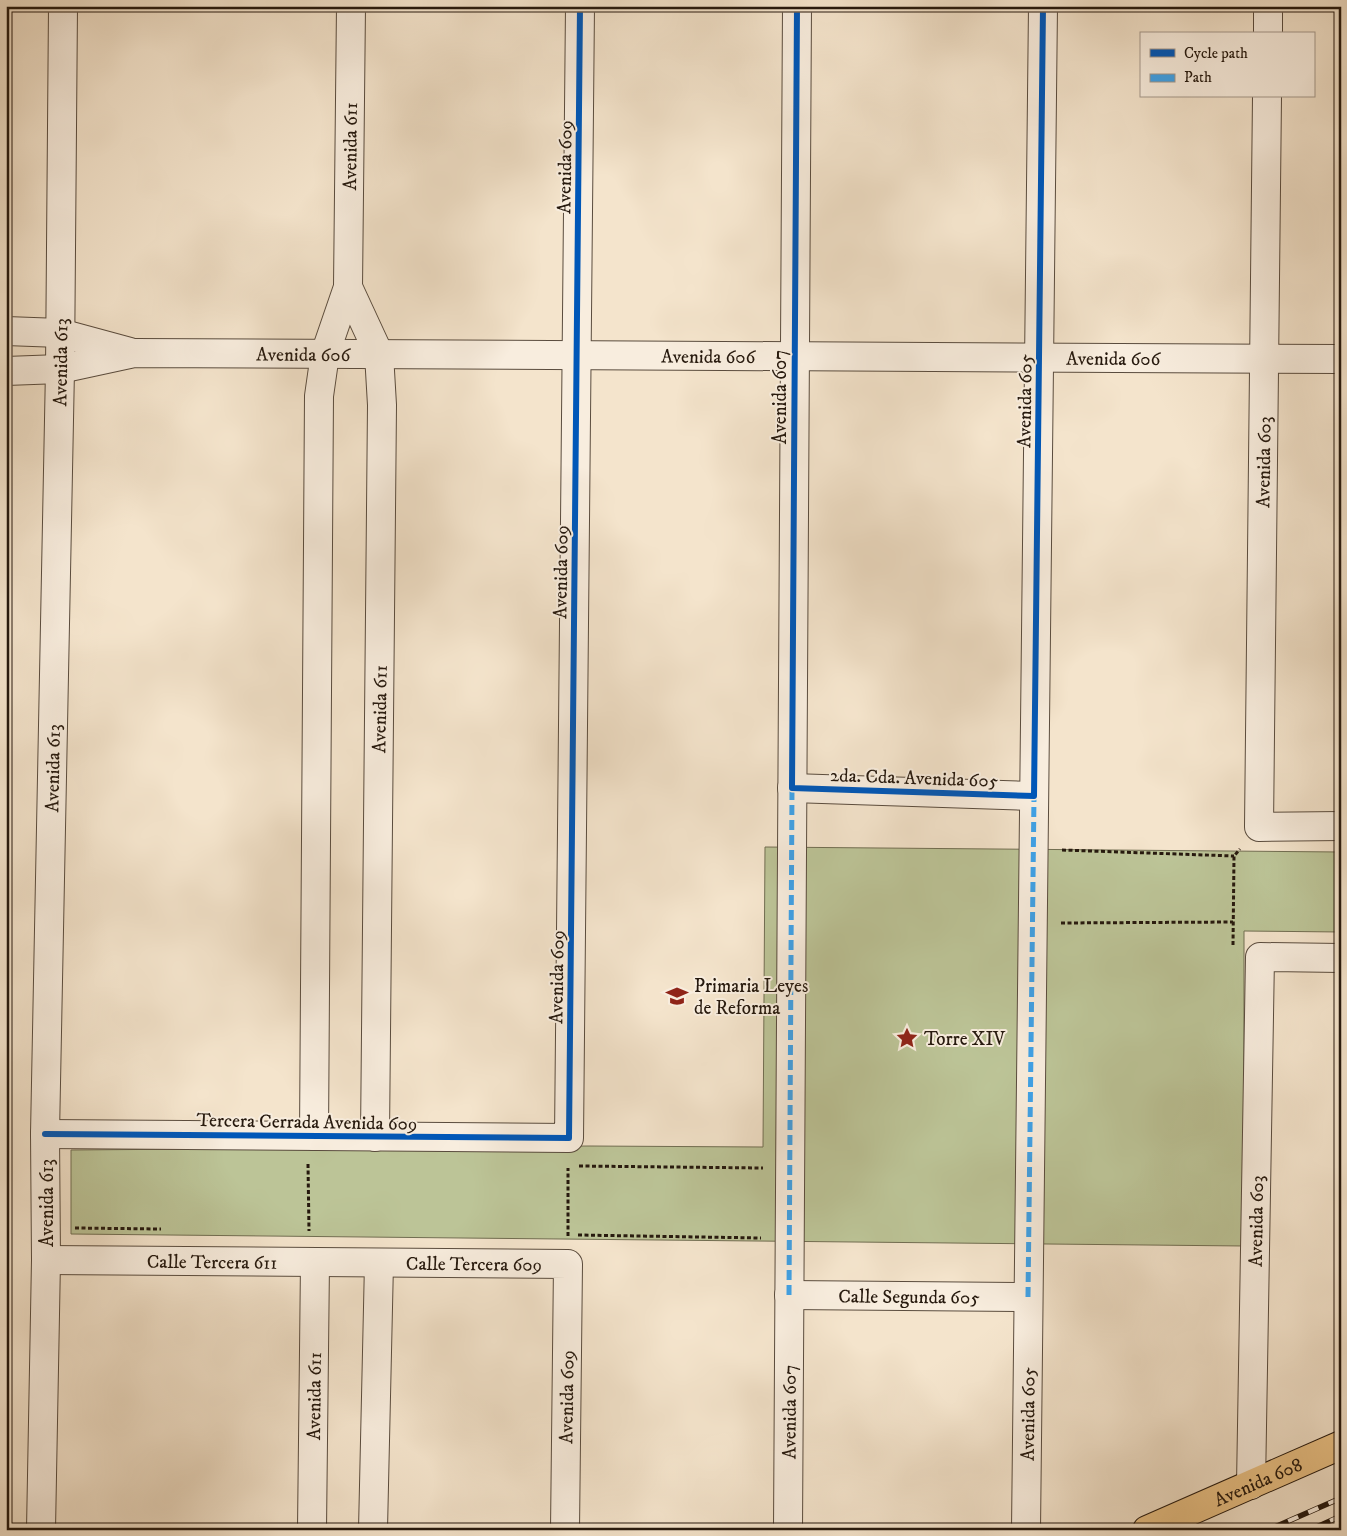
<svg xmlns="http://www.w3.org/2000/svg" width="1347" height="1536" font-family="'IM FELL DW Pica',serif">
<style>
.green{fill:#bcc497;stroke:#716e52}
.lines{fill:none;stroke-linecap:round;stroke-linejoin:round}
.minor-casing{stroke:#5a4c3e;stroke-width:30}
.highway-casing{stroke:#26190e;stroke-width:30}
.path{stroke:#26190e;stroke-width:3;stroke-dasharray:4 2.5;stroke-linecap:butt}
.minor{stroke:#f8edde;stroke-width:28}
.highway{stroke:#eac286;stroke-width:28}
.rail-casing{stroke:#26190e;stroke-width:5.5}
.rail{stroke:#f8edde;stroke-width:4;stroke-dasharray:11;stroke-linecap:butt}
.quiet{stroke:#3ea2e9;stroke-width:5;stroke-dasharray:10 5;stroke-linecap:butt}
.cycleway-casing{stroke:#f8edde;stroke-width:9}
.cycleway{stroke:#0057b8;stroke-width:6}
.labels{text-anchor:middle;stroke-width:4;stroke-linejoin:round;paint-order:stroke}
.street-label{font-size:19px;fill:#26190e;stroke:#f8edde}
.poi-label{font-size:19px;fill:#26190e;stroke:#f8edde;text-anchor:start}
</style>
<rect width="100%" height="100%" fill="#f4e4cc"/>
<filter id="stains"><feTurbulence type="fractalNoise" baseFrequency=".004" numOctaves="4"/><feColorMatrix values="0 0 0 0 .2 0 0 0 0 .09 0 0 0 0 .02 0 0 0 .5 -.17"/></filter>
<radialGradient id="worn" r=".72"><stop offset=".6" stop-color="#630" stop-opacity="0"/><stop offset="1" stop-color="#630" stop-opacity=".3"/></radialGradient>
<polygon class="green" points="765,847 1341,852 1341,932 1244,931 1244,1246 71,1234 71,1150 590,1146 763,1147"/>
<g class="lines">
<g class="minor-casing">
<g id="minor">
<polyline points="1268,34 1268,6"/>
<polyline points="1267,96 1259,827 1341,826"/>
<polyline points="348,287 379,354 382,405 375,1137"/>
<polyline points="6,331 60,333 130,352"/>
<path id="s1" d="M6 371 60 369 134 353 1341 359"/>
<polyline points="792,788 1034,796"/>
<polyline points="45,1134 569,1138 580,6"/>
<path id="s2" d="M314 1136 319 396 325 354 348 287 351 6"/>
<path id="s3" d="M46 1260 568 1264 565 1530"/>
<path id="s4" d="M789 1295 1028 1297"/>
<path id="s5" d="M1251 1485 1260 957 1341 958"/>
<path id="s6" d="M41 1530 46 1260 45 1134 60 369 63 6"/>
<path id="s7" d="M312 1530 315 1262"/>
<polyline points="373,1530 379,1263"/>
<path id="s8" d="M788 1530 797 6"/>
<path id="s9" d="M1026 1530 1043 6"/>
</g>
</g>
<g class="highway-casing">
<g id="highway">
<path id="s10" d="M1147 1530 1341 1445"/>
</g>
</g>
<g class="path">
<polyline points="1062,850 1234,856"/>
<polyline points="1061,923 1233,922"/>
<polyline points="1233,945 1234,856 1240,849"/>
<polyline points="308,1164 309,1231"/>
<polyline points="579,1166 763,1168"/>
<polyline points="75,1228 161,1229"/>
<polyline points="578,1235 761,1238"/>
<polyline points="568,1236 568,1168"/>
</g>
<use href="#minor" class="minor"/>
<use href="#highway" class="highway"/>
<g class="rail-casing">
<g id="rail">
<polyline points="1268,1530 1341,1498"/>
<polyline points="1310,1530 1341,1516"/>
</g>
</g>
<use href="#rail" class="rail"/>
<g class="quiet">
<polyline points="789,1295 792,788"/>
<polyline points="1028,1297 1034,796"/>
</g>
<g class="cycleway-casing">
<g id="cycleway">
<polyline points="797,6 792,788 1034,796 1043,6"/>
<polyline points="45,1134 569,1138 580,6"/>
</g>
</g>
<use href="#cycleway" class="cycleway"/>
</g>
<defs>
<g id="school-bare" transform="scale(1.725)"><path d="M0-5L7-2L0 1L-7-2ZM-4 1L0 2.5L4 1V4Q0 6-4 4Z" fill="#8f2418" stroke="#f8edde" stroke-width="2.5" paint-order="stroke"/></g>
<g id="sight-bare" transform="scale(1.725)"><path d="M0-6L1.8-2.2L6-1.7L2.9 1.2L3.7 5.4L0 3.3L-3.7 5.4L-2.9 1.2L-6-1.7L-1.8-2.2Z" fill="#8f2418" stroke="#f8edde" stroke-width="2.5" paint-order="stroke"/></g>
</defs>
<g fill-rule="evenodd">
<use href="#school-bare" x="677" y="996"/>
<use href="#sight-bare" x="907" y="1038"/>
</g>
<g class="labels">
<g class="street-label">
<text dy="7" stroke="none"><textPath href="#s2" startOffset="994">Avenida 611</textPath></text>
<text transform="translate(564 167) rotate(-89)" y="7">Avenida 609</text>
<text dy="7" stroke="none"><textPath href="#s1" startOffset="299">Avenida 606</textPath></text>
<text dy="7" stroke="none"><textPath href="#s1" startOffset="704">Avenida 606</textPath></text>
<text dy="7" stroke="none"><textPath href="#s1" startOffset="1109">Avenida 606</textPath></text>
<text dy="7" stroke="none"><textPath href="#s6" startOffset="1168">Avenida 613</textPath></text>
<text transform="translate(779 397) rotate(-90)" y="7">Avenida 607</text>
<text transform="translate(1024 401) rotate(-89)" y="7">Avenida 605</text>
<text transform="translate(1263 462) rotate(-89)" y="7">Avenida 603</text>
<text transform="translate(560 572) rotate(-89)" y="7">Avenida 609</text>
<text transform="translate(379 709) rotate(-89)" y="7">Avenida 611</text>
<text dy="7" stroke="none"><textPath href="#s6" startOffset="762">Avenida 613</textPath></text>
<text transform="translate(914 777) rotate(2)" y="7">2da. Cda. Avenida 605</text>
<text transform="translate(556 977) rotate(-89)" y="7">Avenida 609</text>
<text transform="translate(307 1121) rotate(1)" y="7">Tercera Cerrada Avenida 609</text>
<text transform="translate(46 1203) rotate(-90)" y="7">Avenida 613</text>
<text dy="7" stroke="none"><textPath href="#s5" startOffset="264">Avenida 603</textPath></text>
<text dy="7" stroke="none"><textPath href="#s3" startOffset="166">Calle Tercera 611</textPath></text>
<text dy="7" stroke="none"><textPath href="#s3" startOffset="428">Calle Tercera 609</textPath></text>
<text dy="7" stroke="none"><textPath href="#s4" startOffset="120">Calle Segunda 605</textPath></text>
<text dy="7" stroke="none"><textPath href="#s7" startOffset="134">Avenida 611</textPath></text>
<text transform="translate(566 1397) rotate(-89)" y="7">Avenida 609</text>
<text dy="7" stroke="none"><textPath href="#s8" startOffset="118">Avenida 607</textPath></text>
<text dy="7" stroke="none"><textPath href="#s9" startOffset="116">Avenida 605</textPath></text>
<text dy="7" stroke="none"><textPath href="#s10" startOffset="121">Avenida 608</textPath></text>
</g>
<g class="poi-label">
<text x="694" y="992">Primaria Leyes<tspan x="694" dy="22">de Reforma</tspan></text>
<text x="924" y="1045">Torre XIV</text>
</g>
</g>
<rect width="1347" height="1536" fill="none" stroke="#f4e4cc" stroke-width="25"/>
<rect x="8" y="8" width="1332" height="1521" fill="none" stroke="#26190e" stroke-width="2.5"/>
<rect x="12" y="12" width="1322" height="1511" fill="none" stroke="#26190e"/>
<rect x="1140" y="32" width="175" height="65" fill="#f8edde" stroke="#a4988b"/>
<rect x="1150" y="49" width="25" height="8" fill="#0057b8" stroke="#a4988b"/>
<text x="1184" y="58" font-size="15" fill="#26190e">Cycle path</text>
<rect x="1150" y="74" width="25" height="8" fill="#3ea2e9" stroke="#a4988b"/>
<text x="1184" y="82" font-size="15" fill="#26190e">Path</text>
<rect width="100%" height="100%" filter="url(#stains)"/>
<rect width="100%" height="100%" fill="url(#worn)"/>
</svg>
